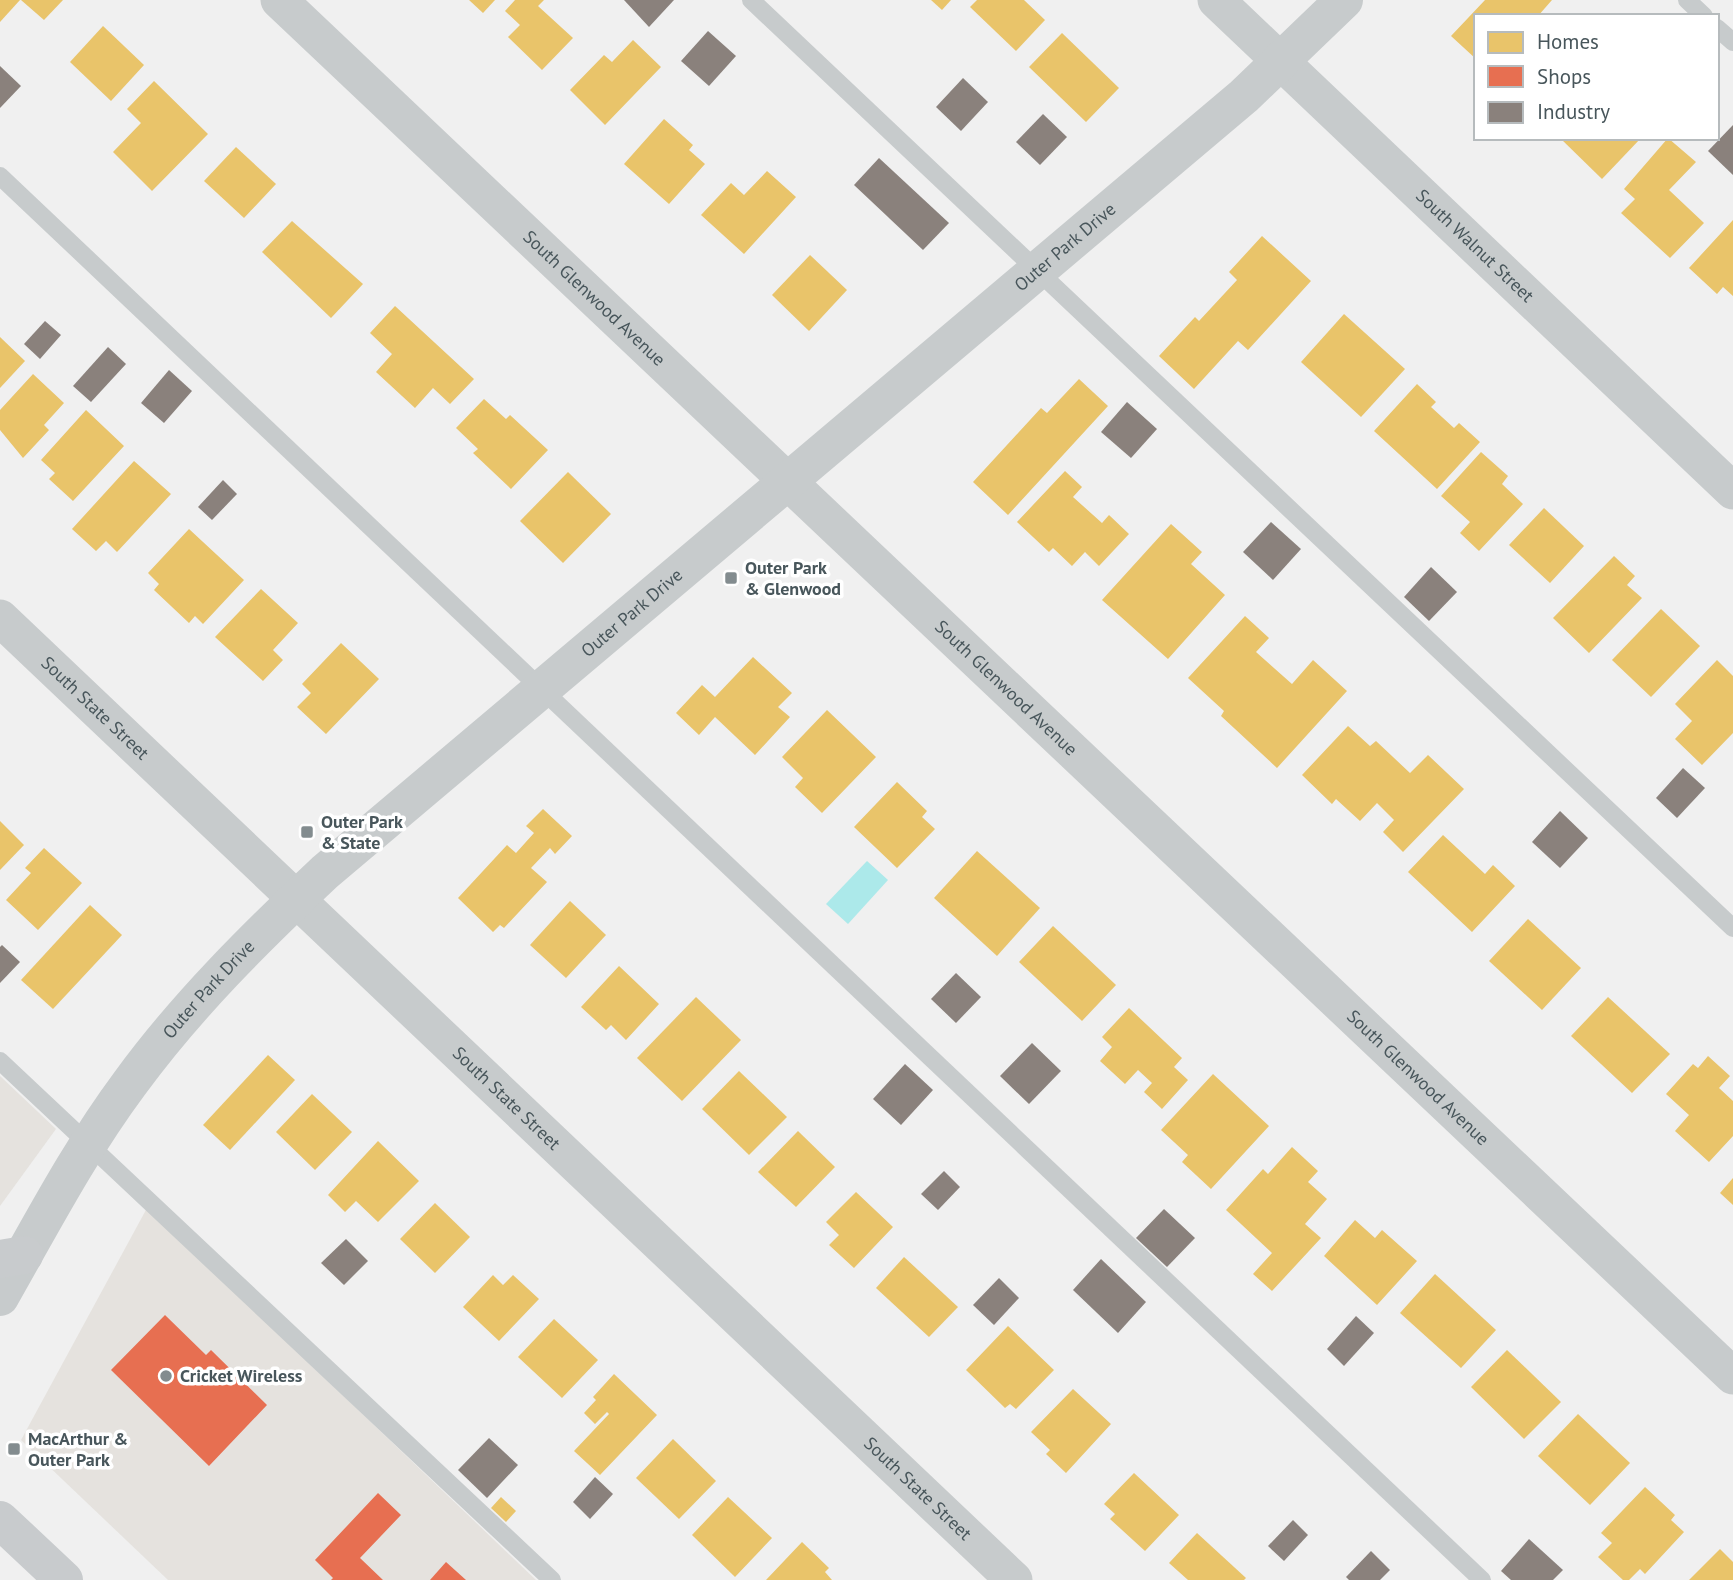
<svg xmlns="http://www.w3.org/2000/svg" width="1733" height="1580" font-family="'PT Sans',sans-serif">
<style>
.commercial{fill:#e5e2de}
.water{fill:#ace9ea}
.homes{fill:#e9c46a}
.shops{fill:#e76f51}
.industry{fill:#8a817c}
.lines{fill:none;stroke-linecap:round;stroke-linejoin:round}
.service{stroke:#c7cbcc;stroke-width:18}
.minor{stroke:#c7cbcc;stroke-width:37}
.tertiary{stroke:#c7cbcc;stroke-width:38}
.secondary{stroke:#c8cbcd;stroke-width:38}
.poi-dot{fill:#838c8f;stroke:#fff;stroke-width:2.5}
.labels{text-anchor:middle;stroke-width:7;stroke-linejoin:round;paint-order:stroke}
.street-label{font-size:18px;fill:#48565b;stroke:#fff}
.poi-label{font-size:18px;font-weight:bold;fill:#48565b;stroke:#fff;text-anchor:start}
</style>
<rect width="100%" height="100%" fill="#f0f0f0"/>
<g class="commercial">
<polygon points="0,1076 56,1129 0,1206"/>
<polygon points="147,1208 536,1580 168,1580 21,1440"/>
</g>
<polygon class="water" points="867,861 888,880 848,924 826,904"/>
<g class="homes">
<polygon points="0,0 20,0 0,22"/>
<polygon points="21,0 63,0 44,20"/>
<polygon points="469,0 495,0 483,13"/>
<polygon points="515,0 544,0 538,6 573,38 542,70 508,37 520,25 505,11"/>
<polygon points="931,0 951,0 942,10"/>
<polygon points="977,0 1024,0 1045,20 1016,51 970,7"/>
<polygon points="1485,0 1552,0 1538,16 1476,16 1476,59 1451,36"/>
<polygon points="103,26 144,65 111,101 70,62"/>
<polygon points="1062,33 1119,88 1086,122 1029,67"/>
<polygon points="633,40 661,67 605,125 570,90 604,55 612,62"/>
<polygon points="154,81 208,134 152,191 113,152 141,123 127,109"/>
<polygon points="664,119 693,145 689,150 705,164 669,204 624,164"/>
<polygon points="1560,138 1641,138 1602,179"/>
<polygon points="1668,138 1696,162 1669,190 1704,223 1670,258 1621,213 1635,199 1624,189"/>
<polygon points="236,147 276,184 244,218 204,181"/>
<polygon points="767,171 796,197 744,254 701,215 731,183 744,195"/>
<polygon points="1733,220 1733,296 1723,287 1717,294 1689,268"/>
<polygon points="292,221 363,284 331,318 262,252"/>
<polygon points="1262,236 1311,281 1248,350 1238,341 1194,389 1159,356 1195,317 1199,321 1237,280 1229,272"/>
<polygon points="810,255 847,290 809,331 772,295"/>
<polygon points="395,306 474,379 450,404 433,388 415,408 376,372 392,354 370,333"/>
<polygon points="1344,314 1405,369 1361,417 1301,362"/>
<polygon points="0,337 25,361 0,388"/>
<polygon points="33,374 64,403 44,425 49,430 23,458 0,430 0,410"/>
<polygon points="1079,379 1108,406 1008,515 973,482 1041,408 1047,413"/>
<polygon points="1417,384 1436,402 1431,407 1454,428 1459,423 1480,442 1437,489 1374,431"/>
<polygon points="484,399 506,419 510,415 548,450 511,489 473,453 478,449 456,428"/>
<polygon points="86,410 124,446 73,501 49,479 55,473 41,460"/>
<polygon points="1481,452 1508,476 1502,484 1523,504 1479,551 1460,533 1470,522 1441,496"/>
<polygon points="134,461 171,494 117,552 106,541 96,551 72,529"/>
<polygon points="1065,471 1082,487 1073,497 1102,523 1109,515 1129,534 1099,566 1085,552 1072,566 1053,548 1049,552 1017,522"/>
<polygon points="568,472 611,514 563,563 520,521"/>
<polygon points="1544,508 1584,546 1550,583 1509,545"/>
<polygon points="1171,524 1202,552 1191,564 1225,595 1168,659 1102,600"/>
<polygon points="189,529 244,580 203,624 195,616 189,623 154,590 159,584 148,573"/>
<polygon points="1614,556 1635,576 1627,585 1642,598 1589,653 1553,618"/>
<polygon points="261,589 298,623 273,650 283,660 263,681 215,637"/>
<polygon points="1661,609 1700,646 1651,697 1612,660"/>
<polygon points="1245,616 1269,638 1256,652 1292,684 1313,660 1347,691 1277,768 1221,716 1224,711 1188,678"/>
<polygon points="341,643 379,679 326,734 297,707 311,693 302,684"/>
<polygon points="753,657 792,693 778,707 790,717 755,755 715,717 699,735 676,713 702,685 715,697"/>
<polygon points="1717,660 1733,676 1733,733 1702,765 1675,739 1692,721 1675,704"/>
<polygon points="827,710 876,757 822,813 795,787 803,778 782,757"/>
<polygon points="1348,726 1370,746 1376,741 1410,773 1428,755 1464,789 1403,852 1383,832 1394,820 1377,803 1360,821 1336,799 1332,804 1302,775"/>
<polygon points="897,782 927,811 922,817 935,829 897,868 854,827"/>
<polygon points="543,809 572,836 555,854 550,848 531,868 547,882 504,928 500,925 493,932 458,898 507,845 516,853 534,833 526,826"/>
<polygon points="0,821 24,845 0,870"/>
<polygon points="1443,835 1485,874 1493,865 1515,886 1472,932 1408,872"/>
<polygon points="44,848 82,883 38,930 6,900 31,873 25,868"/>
<polygon points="977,851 1040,908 997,956 934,898"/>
<polygon points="570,901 606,935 566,978 530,945"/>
<polygon points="90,905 122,935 53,1009 21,980"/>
<polygon points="1528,919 1581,968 1542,1010 1489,961"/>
<polygon points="1053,926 1116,985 1082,1021 1019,962"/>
<polygon points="619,966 659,1004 626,1040 611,1025 606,1030 581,1007"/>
<polygon points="696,997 741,1040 682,1101 637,1058"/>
<polygon points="1608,997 1670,1054 1632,1093 1571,1036"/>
<polygon points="1129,1008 1182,1058 1174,1067 1188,1080 1162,1109 1144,1092 1152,1083 1138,1070 1125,1084 1100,1061 1112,1047 1102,1037"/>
<polygon points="268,1055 295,1080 230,1150 203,1125"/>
<polygon points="1708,1056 1730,1076 1719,1088 1733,1101 1733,1136 1709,1162 1675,1131 1689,1115 1666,1094 1693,1064 1698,1068"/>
<polygon points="739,1071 787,1117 749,1155 702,1109"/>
<polygon points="1213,1074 1269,1126 1211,1189 1182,1162 1188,1155 1161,1130"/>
<polygon points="312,1094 352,1132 315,1170 276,1132"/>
<polygon points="798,1131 835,1167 796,1207 758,1172"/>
<polygon points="378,1141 419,1181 378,1222 356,1201 345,1212 328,1195"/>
<polygon points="1292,1147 1318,1171 1308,1182 1327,1199 1305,1224 1321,1238 1272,1291 1253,1274 1272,1253 1226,1210 1263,1169 1268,1174"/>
<polygon points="1733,1178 1733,1205 1720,1193"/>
<polygon points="856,1192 893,1227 854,1268 829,1245 839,1235 826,1222"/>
<polygon points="435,1203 470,1237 435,1273 400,1239"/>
<polygon points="1355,1220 1375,1238 1382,1230 1417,1261 1377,1305 1324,1256"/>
<polygon points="904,1257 958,1307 929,1337 876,1288"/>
<polygon points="1435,1274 1496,1330 1461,1368 1400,1313"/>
<polygon points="493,1275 503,1285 513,1275 539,1299 499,1341 463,1307"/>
<polygon points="554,1319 598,1360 562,1398 518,1357"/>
<polygon points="1008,1326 1054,1370 1016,1409 1010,1404 1005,1408 966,1370"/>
<polygon points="1507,1350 1561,1402 1524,1439 1471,1387"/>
<polygon points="614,1374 657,1415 600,1475 574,1451 609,1414 607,1412 595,1424 584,1413 596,1400 593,1397"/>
<polygon points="1073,1389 1111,1424 1066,1473 1046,1454 1050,1450 1031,1432"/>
<polygon points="1578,1414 1630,1463 1590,1505 1538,1456"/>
<polygon points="673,1439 716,1481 679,1519 636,1478"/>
<polygon points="1134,1473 1179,1515 1145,1551 1110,1519 1115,1514 1104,1504"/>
<polygon points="1645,1487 1675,1515 1671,1520 1684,1532 1645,1574 1640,1569 1629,1580 1623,1580 1598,1557 1612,1543 1601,1533"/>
<polygon points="501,1497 516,1511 506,1522 491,1508"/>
<polygon points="728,1497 772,1538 735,1577 692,1535"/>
<polygon points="1197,1533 1246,1578 1244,1580 1188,1580 1169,1563"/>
<polygon points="802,1542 829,1568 825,1572 832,1580 766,1580"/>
<polygon points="1720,1549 1733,1562 1733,1580 1689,1580"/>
</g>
<g class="shops">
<polygon points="165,1315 206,1355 211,1350 267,1405 209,1466 111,1370"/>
<polygon points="378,1493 401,1515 360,1558 383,1580 331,1580 333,1578 315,1560"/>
<polygon points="446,1562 466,1580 430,1580"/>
</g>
<g class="industry">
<polygon points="624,0 674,0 649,27"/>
<polygon points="708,31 736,56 709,86 681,61"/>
<polygon points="0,66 21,86 0,108"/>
<polygon points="963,78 988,102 961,131 936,107"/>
<polygon points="1043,114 1067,137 1040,165 1016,142"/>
<polygon points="1733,125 1733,175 1708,151"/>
<polygon points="879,158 949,223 923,250 854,185"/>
<polygon points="45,321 61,335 40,359 24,344"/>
<polygon points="108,347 126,364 91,402 73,386"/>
<polygon points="169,370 192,391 164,423 141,403"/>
<polygon points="1127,402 1157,429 1131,458 1101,432"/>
<polygon points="223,480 237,494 212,520 198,507"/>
<polygon points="1271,522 1301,549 1273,580 1243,552"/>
<polygon points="1431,567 1457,592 1429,621 1404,597"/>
<polygon points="1683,768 1705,788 1677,818 1656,798"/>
<polygon points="1560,811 1588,838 1560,868 1532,842"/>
<polygon points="2,945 20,962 0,983 0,947"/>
<polygon points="956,973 981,997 956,1023 931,999"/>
<polygon points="1032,1043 1061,1071 1029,1104 1000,1076"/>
<polygon points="905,1064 933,1090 901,1125 873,1099"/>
<polygon points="944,1171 960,1187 938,1210 921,1194"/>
<polygon points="1164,1209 1195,1238 1167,1267 1136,1238"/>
<polygon points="346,1239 368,1261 344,1285 321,1263"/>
<polygon points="1101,1259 1146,1302 1118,1333 1073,1290"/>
<polygon points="999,1278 1019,1298 994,1325 973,1305"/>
<polygon points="1356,1316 1374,1333 1344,1366 1327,1349"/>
<polygon points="489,1438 518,1465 487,1498 458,1470"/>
<polygon points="595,1477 613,1494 590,1519 573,1502"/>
<polygon points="1293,1520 1308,1535 1284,1561 1268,1546"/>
<polygon points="1529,1539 1563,1570 1553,1580 1511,1580 1501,1571"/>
<polygon points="1371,1551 1390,1570 1380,1580 1349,1580 1346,1577"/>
</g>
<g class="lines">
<g class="service">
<polyline points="751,0 1733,928"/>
<polyline points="1687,0 1704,16"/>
<polyline points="1717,28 1733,42"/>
<polyline points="0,176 1482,1580"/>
<polyline points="0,1061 552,1580"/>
</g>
<g class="minor">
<path id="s1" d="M279 0 1733 1376"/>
<path id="s2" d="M1216 0 1733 491"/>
<path id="s3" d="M0 618 1014 1580"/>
</g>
<path class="tertiary" id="s4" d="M0 1297C41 1225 80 1150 130 1083 187 1005 255 938 325 872L1244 96 1344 0"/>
<g class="secondary">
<polyline points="0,1259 24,1255"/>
<polyline points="0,1520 64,1580"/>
</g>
</g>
<g class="poi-dot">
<rect x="724" y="571" width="14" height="14" rx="3.5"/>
<rect x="300" y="825" width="14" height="14" rx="3.5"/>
<circle cx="166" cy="1376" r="7"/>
<rect x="7" y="1442" width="14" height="14" rx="3.5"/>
</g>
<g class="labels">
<g class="street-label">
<text dy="6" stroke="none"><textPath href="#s2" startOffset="357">South Walnut Street</textPath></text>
<text dy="6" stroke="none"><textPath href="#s4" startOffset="1507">Outer Park Drive</textPath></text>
<text dy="6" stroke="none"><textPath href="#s1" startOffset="434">South Glenwood Avenue</textPath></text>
<text dy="6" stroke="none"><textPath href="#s4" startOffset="940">Outer Park Drive</textPath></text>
<text dy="6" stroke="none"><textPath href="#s1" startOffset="1001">South Glenwood Avenue</textPath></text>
<text dy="6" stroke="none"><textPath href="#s3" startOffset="131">South State Street</textPath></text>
<text dy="6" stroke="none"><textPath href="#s4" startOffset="373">Outer Park Drive</textPath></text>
<text dy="6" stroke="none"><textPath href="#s1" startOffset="1568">South Glenwood Avenue</textPath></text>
<text dy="6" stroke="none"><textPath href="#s3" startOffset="698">South State Street</textPath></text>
<text dy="6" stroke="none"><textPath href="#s3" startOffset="1265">South State Street</textPath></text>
</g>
<g class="poi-label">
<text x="745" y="574">Outer Park<tspan x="745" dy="21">&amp; Glenwood</tspan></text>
<text x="321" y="828">Outer Park<tspan x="321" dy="21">&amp; State</tspan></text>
<text x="180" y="1382">Cricket Wireless</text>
<text x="28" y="1445">MacArthur &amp;<tspan x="28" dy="21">Outer Park</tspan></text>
</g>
</g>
<rect x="1474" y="14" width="245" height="126" fill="#ffffff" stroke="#b6bbbd" stroke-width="2"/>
<rect x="1488" y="32" width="35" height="21" fill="#e9c46a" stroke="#b6bbbd" stroke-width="2"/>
<text x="1537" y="49" font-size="21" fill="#48565b">Homes</text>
<rect x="1488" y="66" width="35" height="21" fill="#e76f51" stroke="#b6bbbd" stroke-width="2"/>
<text x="1537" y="84" font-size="21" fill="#48565b">Shops</text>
<rect x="1488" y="102" width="35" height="21" fill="#8a817c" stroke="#b6bbbd" stroke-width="2"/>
<text x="1537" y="119" font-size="21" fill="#48565b">Industry</text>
</svg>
